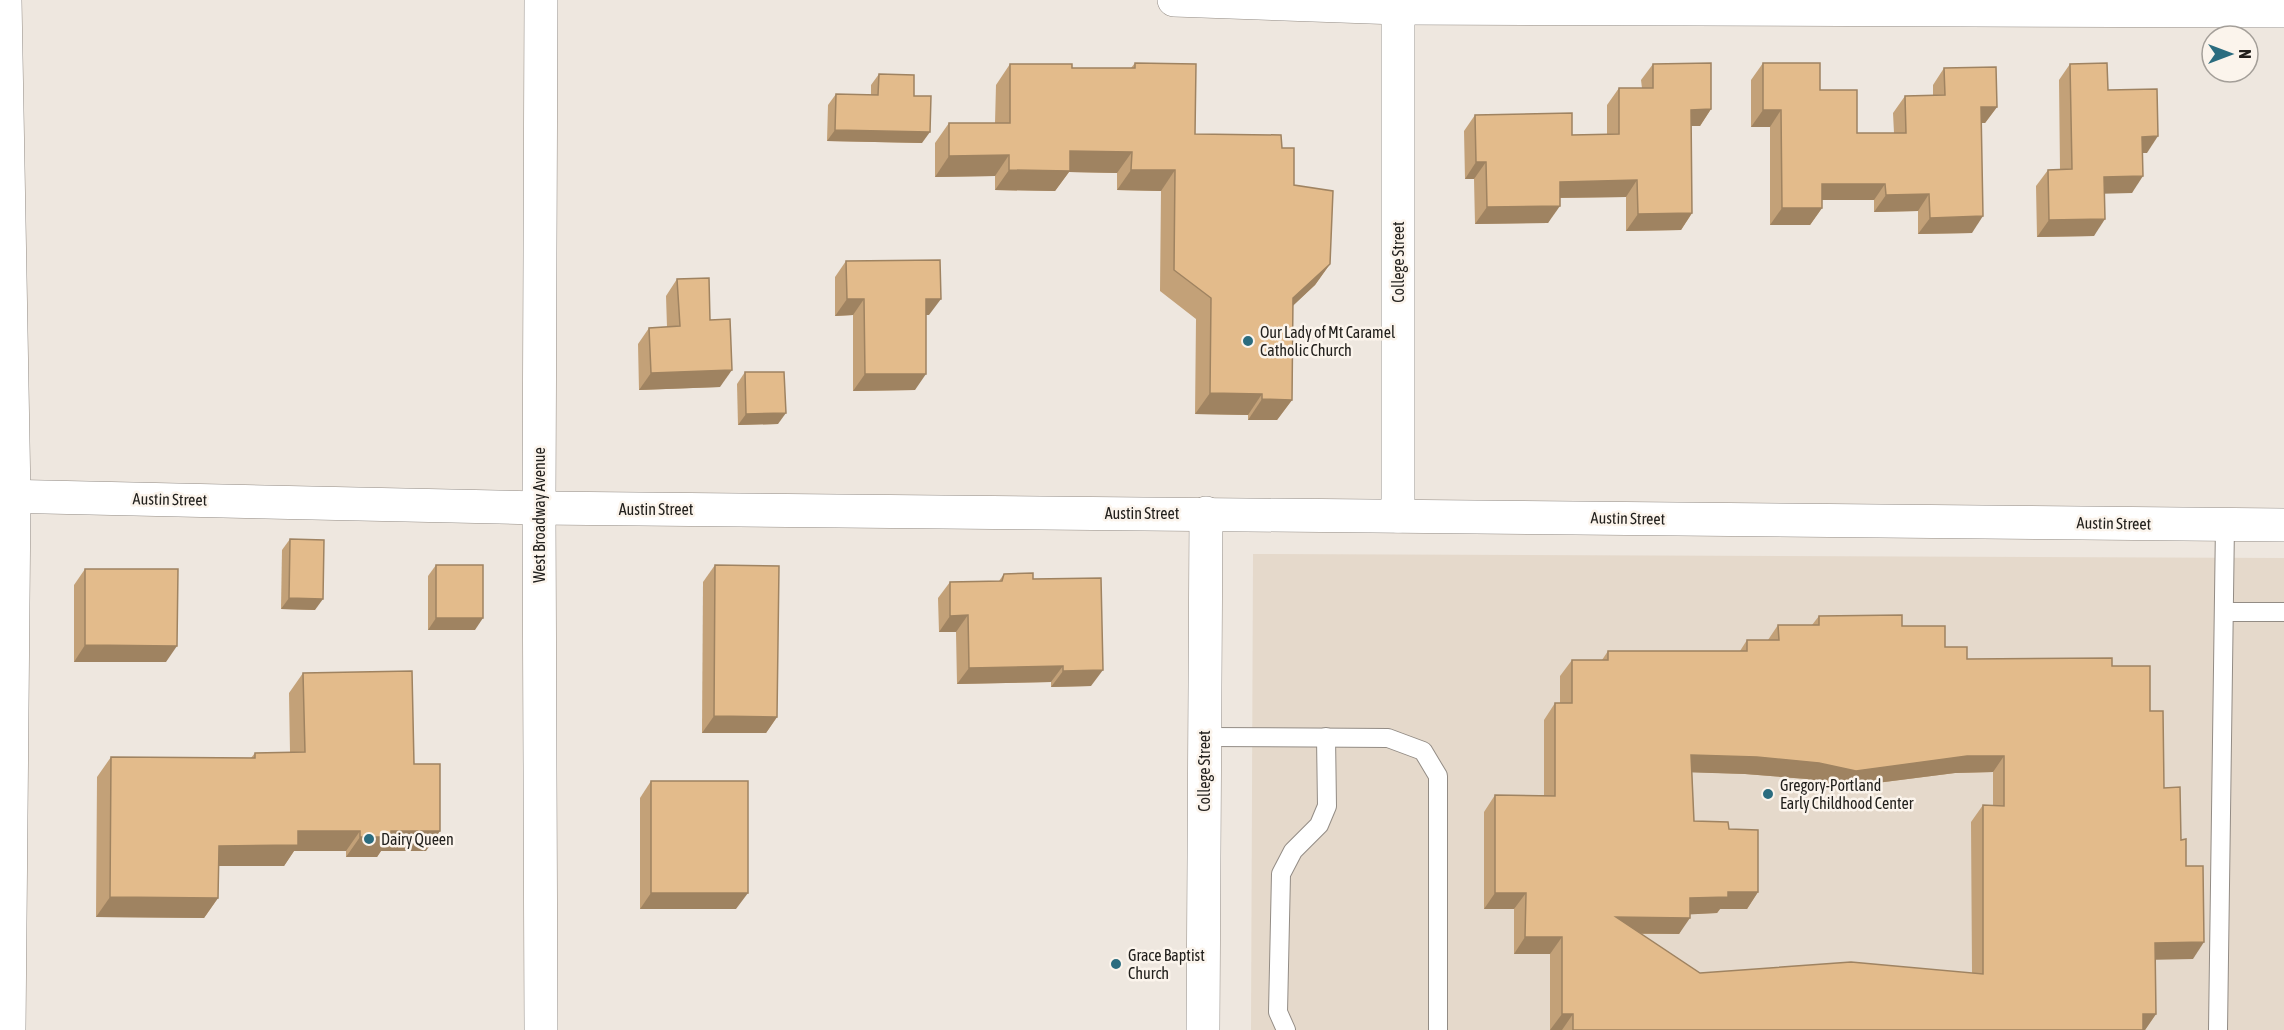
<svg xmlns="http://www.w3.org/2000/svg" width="2284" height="1030" font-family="'Asap Condensed',sans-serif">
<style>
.built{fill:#e5d9cb}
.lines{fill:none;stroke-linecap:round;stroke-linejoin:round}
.service-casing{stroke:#938c85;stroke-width:20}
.minor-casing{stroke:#938c85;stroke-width:34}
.service{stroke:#fff;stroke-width:18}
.minor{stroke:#fff;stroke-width:33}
.wall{fill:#c3a178;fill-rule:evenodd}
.shaded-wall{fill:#9f8361}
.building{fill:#e3bb8b;stroke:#9f8361;stroke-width:1.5;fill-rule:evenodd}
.poi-dot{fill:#2b6c7f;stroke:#fbf4ec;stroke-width:2}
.labels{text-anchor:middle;stroke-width:5;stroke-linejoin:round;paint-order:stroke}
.street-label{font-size:16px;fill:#22201d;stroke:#fbf4ec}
.poi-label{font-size:16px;fill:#22201d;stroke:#fbf4ec;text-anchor:start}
</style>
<rect width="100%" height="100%" fill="#eee7df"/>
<polygon class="built" points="1253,554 2284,558 2284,1030 1251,1030"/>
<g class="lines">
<g class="service-casing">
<g id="service">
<polyline points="2224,612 2284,612"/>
<polyline points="1205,737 1388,738 1423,751 1438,776 1438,1030"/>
<polyline points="1286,1030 1278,1012 1281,874 1293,851 1319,825 1327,806 1326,737"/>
<polyline points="2218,1030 2225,524"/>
</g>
</g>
<g class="minor-casing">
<g id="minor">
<polyline points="5,0 14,496 9,1030"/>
<polyline points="541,0 539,508 541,1030"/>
<polyline points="1174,0 1398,8 2284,11"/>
<polyline points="1398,8 1398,516"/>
<polyline points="0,496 539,508 2284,525"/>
<polyline points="1203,1030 1206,513"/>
</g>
</g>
<use href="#service" class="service"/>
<use href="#minor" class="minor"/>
</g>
<g class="wall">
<polygon points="1135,63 1195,134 1282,148 1294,185 1330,264 1315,285 1293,305 1292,400 1277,420 1248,420 1248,415 1195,414 1196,319 1160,291 1161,191 1117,190 1117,173 1069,172 1055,191 995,190 995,176 935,177 935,143 949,123 995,123 996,85 1010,64 1072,68 1131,68"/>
<polygon points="1763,63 1820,90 1857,133 1894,133 1893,113 1905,96 1933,96 1933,85 1944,68 1997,107 1985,123 1981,123 1972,233 1918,234 1918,211 1874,212 1874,200 1822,200 1822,208 1810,225 1770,225 1770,127 1751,127 1751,80"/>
<polygon points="1653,64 1711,109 1700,126 1691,126 1692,213 1681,230 1626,231 1626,197 1560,198 1548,223 1475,224 1474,179 1465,179 1464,131 1475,115 1572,135 1607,134 1607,105 1619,88 1642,88 1641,80"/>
<polygon points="2070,64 2108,90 2147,153 2143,153 2132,193 2105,193 2094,236 2037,237 2036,186 2048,170 2060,170 2059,80"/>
<polygon points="879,74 914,96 922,143 827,141 828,105 836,94 871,95 871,85"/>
<polygon points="846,261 929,315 926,315 915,390 853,391 853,315 835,316 835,277"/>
<polygon points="677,279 710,320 720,387 639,390 638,344 649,328 667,327 666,296"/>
<polygon points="745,372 778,424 738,425 737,384"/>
<polygon points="290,539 315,610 281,609 282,550"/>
<polygon points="436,565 475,630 428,630 428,576"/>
<polygon points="715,565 777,717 766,733 702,733 703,582"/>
<polygon points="85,569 166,662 74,662 74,585"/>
<polygon points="1004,574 1033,579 1091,686 1051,687 1051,682 957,684 956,632 939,632 938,598 950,582 999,581"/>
<path d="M1819 616 1902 626 1945 647 1967 659 2112 666 2150 711 2164 788 2181 840 2186 866 2193 959H2156V1014L2145 1030H1550V954H1514V909H1484V812L1495 795H1544V720L1555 703H1560V676L1572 660H1602L1608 651H1740L1747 640H1768L1778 625H1812ZM1692 772 1745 774 1807 779 1845 787 1955 773 1993 772V806L1983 805 1971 822 1972 973H1700L1641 934H1679L1690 914 1717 913 1720 909H1747L1758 892 1729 829 1694 821Z"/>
<polygon points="303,673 414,764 426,851 381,851 377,857 346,857 346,851 294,851 284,866 219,866 218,898 204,918 96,917 97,777 111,757 251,758 255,753 290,752 289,693"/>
<polygon points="651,781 736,909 640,909 640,798"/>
</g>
<g class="shaded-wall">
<polygon points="1981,107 1997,107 1985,123 1969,123"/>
<polygon points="1711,109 1700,126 1679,126 1691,110"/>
<polygon points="1763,110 1781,110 1770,127 1751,127"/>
<polygon points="835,130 930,132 922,143 827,141"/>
<polygon points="2158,136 2147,153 2131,153 2142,137"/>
<polygon points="1070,151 1132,152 1117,173 1069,172 1055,191 995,190 1009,170"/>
<polygon points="1009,155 995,176 935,177 949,156"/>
<polygon points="1476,162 1486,162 1474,179 1465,179"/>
<polygon points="1131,170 1175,170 1161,191 1117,190"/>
<polygon points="2143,176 2132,193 2093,194 2104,177"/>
<polygon points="1637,180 1626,197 1548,198 1560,182"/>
<polygon points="1822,184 1885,184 1874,200 1810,200"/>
<polygon points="1929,194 1918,211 1874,212 1886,195"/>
<polygon points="1560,206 1548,223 1475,224 1487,207"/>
<polygon points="1782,208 1822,208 1810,225 1770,225"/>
<polygon points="1692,213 1681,230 1626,231 1638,214"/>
<polygon points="1983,216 1972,233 1918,234 1930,218"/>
<polygon points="2105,219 2094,236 2037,237 2049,220"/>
<polygon points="1330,264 1315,285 1279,319 1293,298"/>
<polygon points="847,299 864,299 853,315 835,316"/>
<polygon points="926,299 941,299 929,315 914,315"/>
<polygon points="732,370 720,387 639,390 651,373"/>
<polygon points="865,374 926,374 915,390 853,391"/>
<polygon points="1210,393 1262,394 1248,415 1195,414"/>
<polygon points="1262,399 1292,400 1277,420 1248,420"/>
<polygon points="786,413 778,424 738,425 746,414"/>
<polygon points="289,598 323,599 315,610 281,609"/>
<polygon points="968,615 956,632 939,632 950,616"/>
<polygon points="436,618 483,618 475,630 428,630"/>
<polygon points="85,645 177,646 166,662 74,662"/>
<polygon points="1063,666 1051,682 957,684 969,668"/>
<polygon points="1103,670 1091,686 1051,687 1063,671"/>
<polygon points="714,716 777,717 766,733 702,733"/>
<polygon points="1691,755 1967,756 2004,756 1993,772 1955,773 1845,787 1807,779 1745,774 1679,772"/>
<polygon points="298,831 360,831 346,851 294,851 284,866 205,866 219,846"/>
<polygon points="391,831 440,831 426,851 381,851 377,857 346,857 360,837"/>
<polygon points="1728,892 1758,892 1747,909 1720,909 1717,913 1679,915 1690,898"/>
<polygon points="651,893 748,893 736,909 640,909"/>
<polygon points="1495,893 1526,893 1514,909 1484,909"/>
<polygon points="110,897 218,898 204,918 96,917"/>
<polygon points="1616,917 1690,918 1679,934 1604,933"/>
<polygon points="1525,937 1562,937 1550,954 1514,954"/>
<polygon points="2204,942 2193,959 2144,960 2155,943"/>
<polygon points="1562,1014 1573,1014 1562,1030 1550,1030"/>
<polygon points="2143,1014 2156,1014 2145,1030 2132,1030"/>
</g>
<g class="building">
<polygon points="1135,63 1196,64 1195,134 1281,135 1282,148 1294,148 1294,185 1333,191 1330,264 1293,298 1292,400 1262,399 1262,394 1210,393 1211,298 1174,270 1175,170 1131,170 1132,152 1070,151 1070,171 1009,170 1009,155 949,156 949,123 1010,123 1010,64 1072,64 1072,68 1135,68"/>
<polygon points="1711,63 1711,109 1691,110 1692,213 1638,214 1637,180 1560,182 1560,206 1487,207 1486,162 1476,162 1475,115 1572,113 1572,135 1619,134 1619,88 1653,88 1653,64"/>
<polygon points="1763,63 1820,63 1820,90 1857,90 1857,133 1906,133 1905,96 1945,95 1944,68 1996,67 1997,107 1981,107 1983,216 1930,218 1929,194 1886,195 1885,184 1822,184 1822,208 1782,208 1781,110 1763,110"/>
<polygon points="2107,63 2108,90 2157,89 2158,136 2142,137 2143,176 2104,177 2105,219 2049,220 2048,170 2072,169 2070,64"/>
<polygon points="879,74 914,75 914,96 931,96 930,132 835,130 836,94 878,95"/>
<polygon points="940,260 941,299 926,299 926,374 865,374 864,299 847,299 846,261"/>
<polygon points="709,278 710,320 730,319 732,370 651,373 649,328 680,326 677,279"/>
<polygon points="745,372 784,372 786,413 746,414"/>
<polygon points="290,539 324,540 323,599 289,598"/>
<rect x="436" y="565" width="47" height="53"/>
<polygon points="715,565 779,566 777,717 714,716"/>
<polygon points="85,569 178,569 177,646 85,645"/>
<polygon points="1033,573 1033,579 1101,578 1103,670 1063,671 1063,666 969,668 968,615 950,616 950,582 1002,581 1004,574"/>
<path d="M1902 615V626H1945V647H1967V659L2112 658V666H2150V711H2163L2164 788 2180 787 2181 840 2186 839V866H2203L2204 942 2155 943 2156 1014H2143V1030H1573V1014H1562V937H1525L1526 893H1495V795L1555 796V703H1572V660H1608V651H1747V640H1779L1778 625H1819V616ZM1691 755 1757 757 1819 763 1856 771 1967 756H2004V806L1983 805V974L1851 962 1700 973 1616 917 1690 918V898L1728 897V892H1758V830L1729 829 1728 822 1694 821Z"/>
<polygon points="412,671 414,764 440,764 440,831 391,831 391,837 360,837 360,831 298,831 298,845 219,846 218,898 110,897 111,757 255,758 255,753 305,752 303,673"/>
<rect x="651" y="781" width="97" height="112"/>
</g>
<g class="poi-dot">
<circle cx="1248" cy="341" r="6"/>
<circle cx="1768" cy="794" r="6"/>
<circle cx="369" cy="839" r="6"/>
<circle cx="1116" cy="964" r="6"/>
</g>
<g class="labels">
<g class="street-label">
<text transform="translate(1398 262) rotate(-90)" y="6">College Street</text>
<text transform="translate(170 499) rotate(1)" y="6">Austin Street</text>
<text x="656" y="515">Austin Street</text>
<text x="1142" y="519">Austin Street</text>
<text transform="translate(539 515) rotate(-90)" y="6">West Broadway Avenue</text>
<text transform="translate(1628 518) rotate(1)" y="6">Austin Street</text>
<text transform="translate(2114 523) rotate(1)" y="6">Austin Street</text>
<text transform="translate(1204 771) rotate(-90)" y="6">College Street</text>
</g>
<g class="poi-label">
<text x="1260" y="338">Our Lady of Mt Caramel<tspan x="1260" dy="18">Catholic Church</tspan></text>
<text x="1780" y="791">Gregory-Portland<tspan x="1780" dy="18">Early Childhood Center</tspan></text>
<text x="381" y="845">Dairy Queen</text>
<text x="1128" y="961">Grace Baptist<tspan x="1128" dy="18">Church</tspan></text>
</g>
</g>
<g transform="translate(2230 54) rotate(90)"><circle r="28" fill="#fbf4ec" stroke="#a49f99" stroke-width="1.5"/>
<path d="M0-4.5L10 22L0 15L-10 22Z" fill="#2b6c7f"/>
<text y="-9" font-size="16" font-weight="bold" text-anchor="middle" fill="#22201d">N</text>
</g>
</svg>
